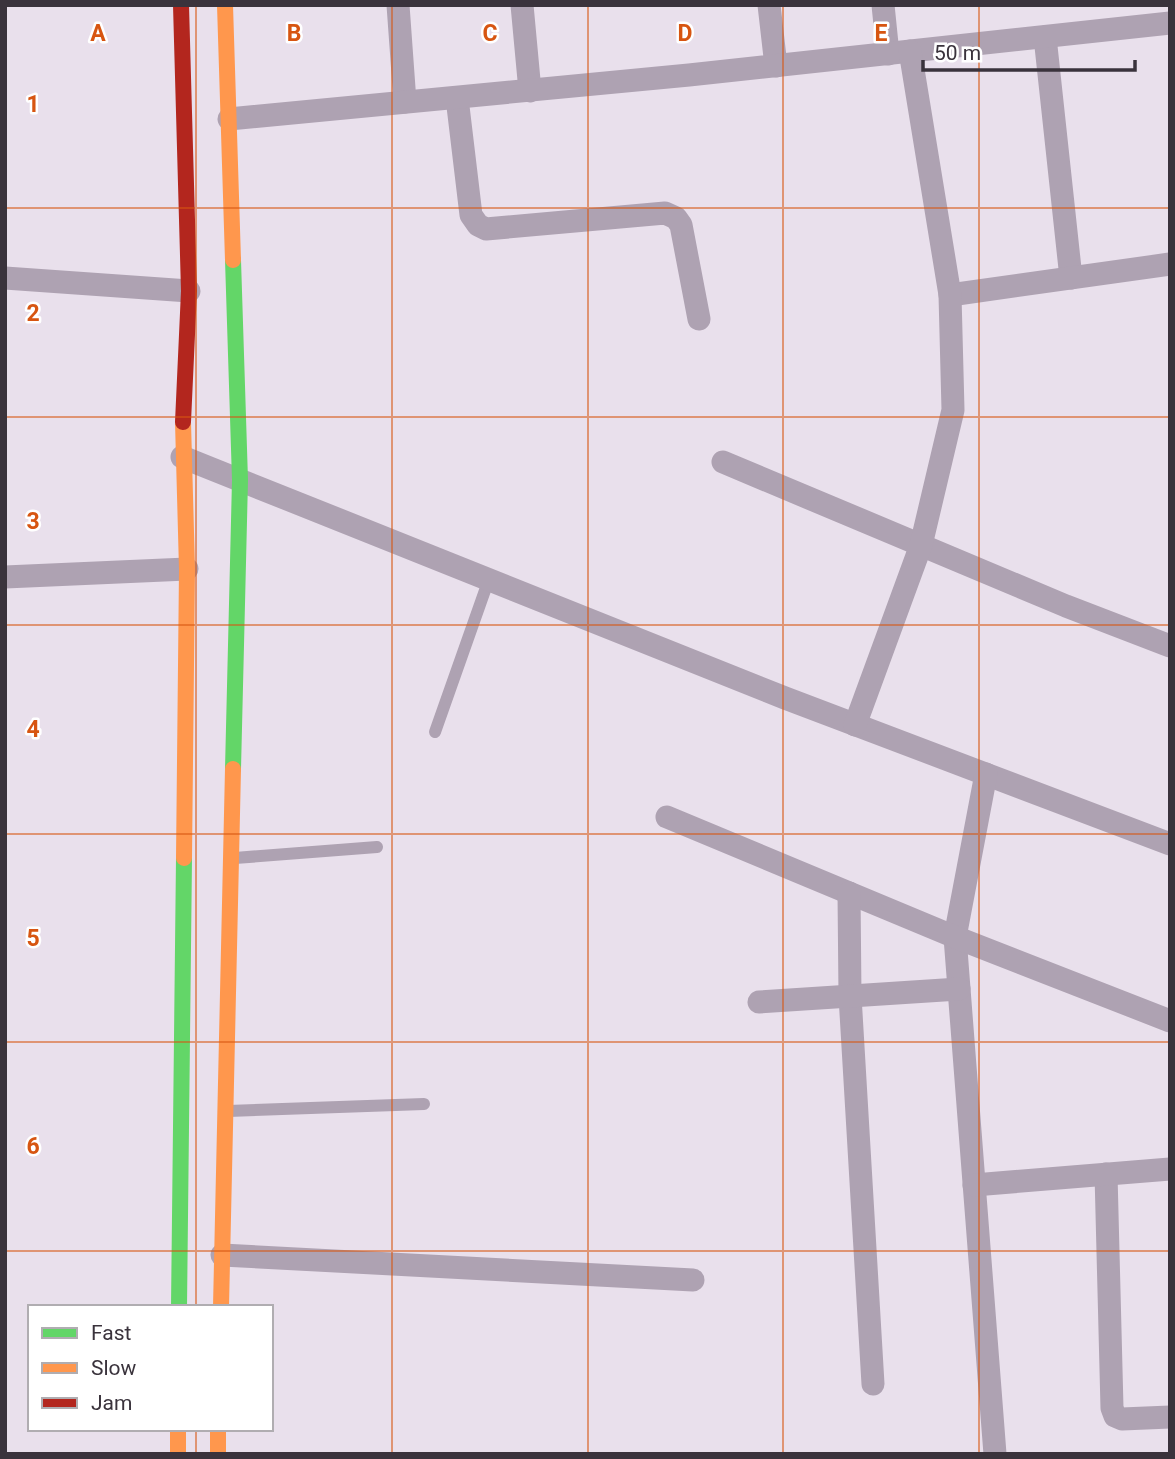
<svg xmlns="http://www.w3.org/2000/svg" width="1175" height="1459" font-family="Roboto,sans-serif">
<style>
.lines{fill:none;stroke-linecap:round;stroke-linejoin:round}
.lane{stroke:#aea2b2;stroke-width:12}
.street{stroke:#aea2b2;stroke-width:23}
.fast{stroke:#63d668;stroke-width:16}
.slow{stroke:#ff974d;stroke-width:16}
.jam{stroke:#b3261e;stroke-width:16}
.grid{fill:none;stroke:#d75511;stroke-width:2;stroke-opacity:0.55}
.grid-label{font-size:23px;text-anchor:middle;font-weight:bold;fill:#d75511;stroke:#fff;stroke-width:5;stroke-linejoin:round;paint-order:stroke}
</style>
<rect width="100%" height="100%" fill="#e9e0ec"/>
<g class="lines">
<g class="lane">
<polyline points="435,732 489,579"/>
<polyline points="235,858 377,847"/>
<polyline points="228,1111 424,1104"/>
</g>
<g class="street">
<polyline points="398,5 405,102"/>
<polyline points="522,5 530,91"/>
<polyline points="769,5 776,66"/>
<polyline points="883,5 888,54"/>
<polyline points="1045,37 1071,278"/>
<polyline points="457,98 471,215 478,225 486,229 665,213 676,218 681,225 699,319"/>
<polyline points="229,119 689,75 1170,23"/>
<polyline points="5,278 189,291"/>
<polyline points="950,295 1170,264"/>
<polyline points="182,457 785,698 1170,844"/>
<polyline points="723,462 1066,606 1170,646"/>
<polyline points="5,577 187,569"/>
<polyline points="855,725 921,545 953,410 950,295 910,51"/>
<polyline points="986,774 955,937 995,1454"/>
<polyline points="667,817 955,937 1170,1021"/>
<polyline points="849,893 850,996 873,1384"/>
<polyline points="759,1002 959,989"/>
<polyline points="1106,1174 1112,1408 1115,1416 1122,1419 1170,1417"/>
<polyline points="974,1185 1170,1169"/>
<polyline points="222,1255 693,1280"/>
</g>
<g class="fast">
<polyline points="233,260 240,480 233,769"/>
<polyline points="179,1307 184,858"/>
</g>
<g class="slow">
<polyline points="225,5 233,260"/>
<polyline points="183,422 187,569 184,858"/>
<polyline points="221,1307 233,769"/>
<polyline points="178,1429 178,1454"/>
<polyline points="218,1429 218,1454"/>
</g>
<polyline class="jam" points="181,5 189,291 183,422"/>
</g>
<path class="grid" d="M196 5V1307M392 5V1454M588 5V1454M783 5V1454M979 5V1454M5 208H1170M5 417H1170M5 625H1170M5 834H1170M5 1042H1170M5 1251H1170M196 1429V1454"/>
<g class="grid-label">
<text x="98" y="41">A</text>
<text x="294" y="41">B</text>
<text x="490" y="41">C</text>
<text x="685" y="41">D</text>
<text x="881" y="41">E</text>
<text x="33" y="112">1</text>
<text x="33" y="321">2</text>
<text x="33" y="529">3</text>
<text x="33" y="737">4</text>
<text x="33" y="946">5</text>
<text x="33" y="1154">6</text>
</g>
<rect width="1175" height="1459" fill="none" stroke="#3a333c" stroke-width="14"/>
<rect x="28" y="1305" width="245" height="126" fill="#ffffff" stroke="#b0adb1" stroke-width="2"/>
<rect x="42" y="1328" width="35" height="10" fill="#63d668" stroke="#b0adb1" stroke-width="2"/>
<text x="91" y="1340" font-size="21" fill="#3a333c">Fast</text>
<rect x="42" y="1363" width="35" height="10" fill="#ff974d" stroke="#b0adb1" stroke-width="2"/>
<text x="91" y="1375" font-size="21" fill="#3a333c">Slow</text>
<rect x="42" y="1398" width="35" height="10" fill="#b3261e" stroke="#b0adb1" stroke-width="2"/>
<text x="91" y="1410" font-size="21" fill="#3a333c">Jam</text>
<path d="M923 60v10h212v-10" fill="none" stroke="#3a333c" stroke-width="3.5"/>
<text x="934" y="60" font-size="21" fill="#3a333c" stroke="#ffffff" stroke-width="5" paint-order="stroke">50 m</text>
</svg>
